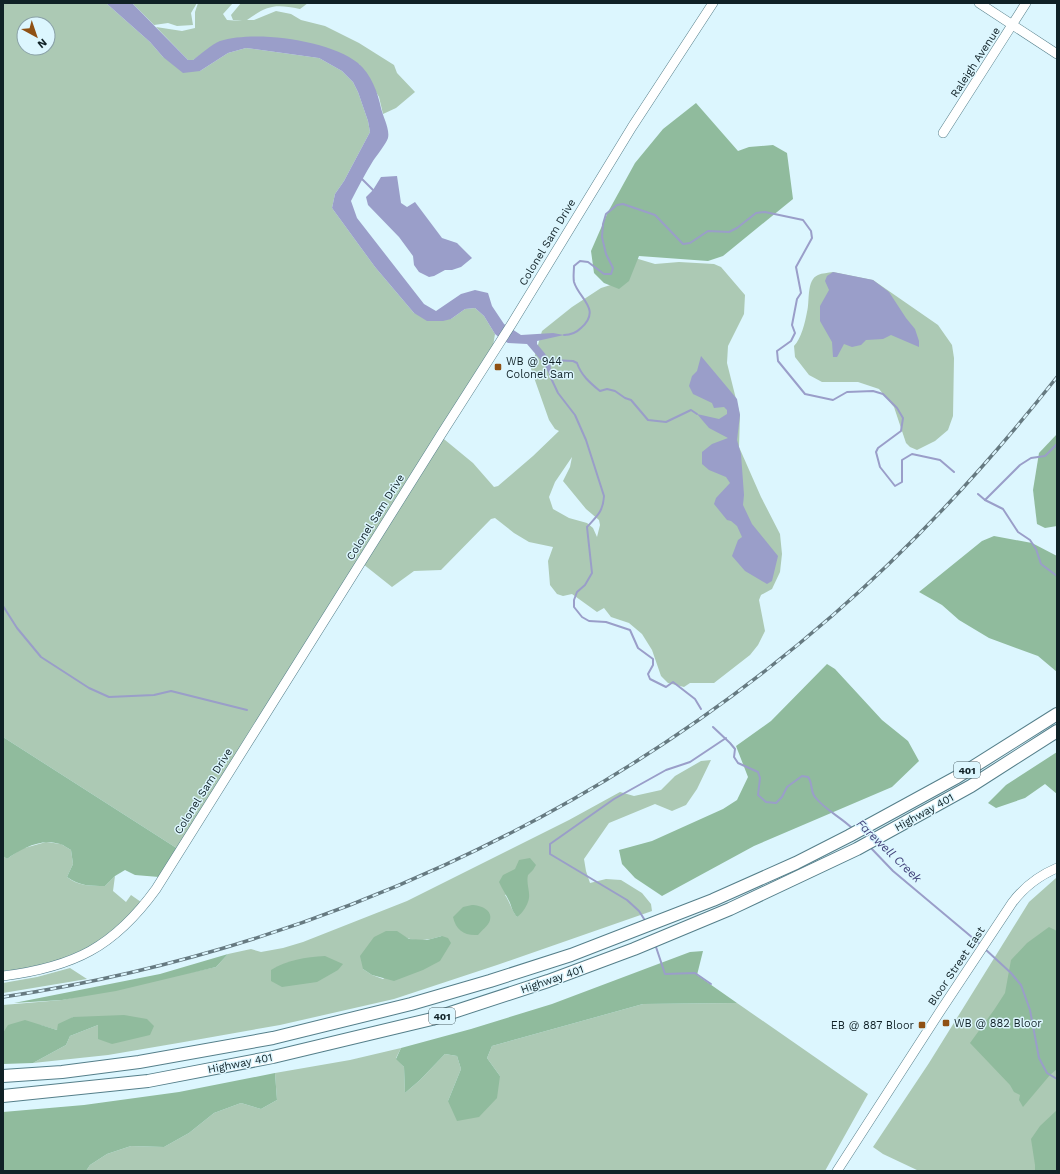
<svg xmlns="http://www.w3.org/2000/svg" width="1060" height="1174" font-family="'Work Sans',sans-serif">
<style>
.green{fill:#acc9b4;fill-rule:evenodd}
.forest{fill:#90bb9d}
.water{fill:#9a9ec9}
.lines{fill:none;stroke-linecap:round;stroke-linejoin:round}
.stream{stroke:#9a9ec9;stroke-width:2}
.secondary-casing{stroke:#557f8a;stroke-width:10}
.highway-casing{stroke:#557f8a;stroke-width:14}
.secondary{stroke:#fff;stroke-width:9}
.highway{stroke:#fff;stroke-width:12}
.rail-casing{stroke:#667a81;stroke-width:3.5}
.rail{stroke:#dcf6fe;stroke-width:2;stroke-dasharray:6;stroke-linecap:butt}
.poi-dot{fill:#8f5114;stroke:#dcf6fe;stroke-width:1.5}
.labels{text-anchor:middle;stroke-width:3;stroke-linejoin:round;paint-order:stroke}
.shield{fill:#dcf6fe;stroke:#4d6167;stroke-width:1}
.shield-label{font-size:10px;font-weight:bold;fill:#102126}
.street-label{font-size:11px;fill:#102126;stroke:#dcf6fe}
.poi-label{font-size:11px;fill:#102126;stroke:#dcf6fe;text-anchor:start}
.water-label{font-size:12px;font-style:italic;fill:#43447c;stroke:#dcf6fe}
</style>
<rect width="100%" height="100%" fill="#dcf6fe"/>
<g class="green">
<path d="M3 3H106L150 42 163 57 200 71 228 53 246 48 319 58 342 71 353 82 358 92 368 121 370 132 344 181 335 194 332 208 375 267 414 313 451 319 465 309 475 308 484 316 495 334 492 352 439 435 473 463 494 487 498 486 533 456 559 431 555 429 549 420 531 369 542 331 572 307 601 288 617 283 635 258 655 264 679 262 714 264 721 267 745 295 744 314 728 346 727 363 740 415 739 447 761 497 780 534 782 554 780 572 772 589 761 595 759 600 765 631 758 645 750 655 714 683H690L684 687 668 683 661 676 652 650 642 634 629 623 611 617 604 608 597 612 572 594 563 596 557 594 550 585 548 561 553 547 529 542 514 533 495 518 491 519 441 570 414 571 392 587 363 564 178 849 3 737ZM24 24H48V48H24ZM572 457 570 467 563 481 586 509 599 520 600 525 597 537 593 528 587 523 569 518 553 509 549 497 555 482Z"/>
<polygon points="132,3 197,3 191,13 193,25 177,26 168,23 154,25"/>
<path d="M198 3H233L223 14 227 20 241 21H242L233 20 231 15 241 3H308L300 9C275 4 268 5 247 20H254L276 11 291 14 301 20 325 26 359 43 394 65 397 73 415 92 396 108 383 114 379 97 359 64 219 42 193 60H188L156 27 182 31 195 28V12Z"/>
<path d="M833 272 873 280 938 325 952 345 954 358 953 416 948 430 935 441 917 450 910 447 906 443 894 407 879 389 858 382H822L809 375 795 357 794 346C801 339 805 323 807 312 810 302 806 280 818 275 822 273 828 273 833 272Z"/>
<path d="M711 760 697 789 686 805 672 811 655 804 609 823 584 859 586 871 590 883 606 879 621 880 642 893 651 904 652 911 497 965 394 999 280 1025 184 1042 108 1055 33 1063 66 1045 70 1036 98 1025 112 1044 97 1017H73L57 1030 40 1025 3 1033V1005L62 1000 216 967 228 954 251 949 261 952 283 948 303 942 407 901 569 820 620 792 634 796 661 790 675 776 701 761ZM527 885V889L517 917C511 910 510 902 505 895ZM403 936C415 943 429 940 442 936L383 979 372 975 363 969Z"/>
<path d="M46 842 61 844 71 850 73 864 67 877C78 886 91 886 105 886L115 876 113 891 126 902 131 895 141 902C132 912 123 923 113 931 81 956 42 967 3 971V856L7 859 21 849Z"/>
<polygon points="1056,878 1057,878 1057,1149 1036,1171 919,1171 883,1154 873,1147 929,1063 1029,902"/>
<polygon points="70,968 87,979 3,993 3,983 37,977"/>
<polygon points="737,1003 868,1094 825,1171 86,1171 90,1165 107,1154 131,1146 164,1147 189,1133 214,1113 241,1103 261,1109 277,1100 275,1073 350,1060 401,1048 396,1058 404,1067 405,1093 420,1080 445,1054 457,1056 461,1069 448,1101 500,1076 487,1058 492,1046 643,1004"/>
</g>
<g class="forest">
<polygon points="696,103 738,151 749,147 773,145 787,153 793,199 723,256 708,261 639,256 629,281 619,289 604,283 594,273 591,251 608,212 635,163 663,129"/>
<polygon points="1057,434 1057,526 1045,528 1037,524 1033,490 1039,453"/>
<polygon points="994,536 1032,543 1057,556 1057,672 1038,656 989,638 959,620 942,605 919,592 982,541"/>
<polygon points="827,664 835,669 882,720 908,741 919,761 892,787 754,846 662,896 635,878 622,864 619,850 652,841 723,809 737,800 748,777 736,746 771,721"/>
<path d="M3 737 178 849 159 877 135 875 125 870 115 876 105 886C90 886 80 886 67 877L73 864 71 850C67 848 64 845 60 844 41 838 22 848 7 859L3 856Z"/>
<polygon points="1057,752 1057,794 1045,784 1025,798 996,808 988,803 1006,785"/>
<path d="M530 858 536 865 533 870 528 875C526 883 530 891 529 898 528 905 522 914 517 917 513 912 512 909 510 903 507 896 502 889 499 882L503 875 515 869 519 860Z"/>
<path d="M472 905C480 905 493 910 490 920 489 925 481 931 478 935 464 936 456 930 453 917L463 907Z"/>
<polygon points="1049,927 1057,931 1057,1069 1050,1075 1023,1107 1019,1100 1020,1095 1014,1092 1010,1085 970,1043 994,1010 1005,993 1011,960 1027,943"/>
<polygon points="386,931 397,931 409,939 427,940 442,936 448,938 451,943 440,961 423,970 394,981 372,975 363,969 360,956 374,937"/>
<polygon points="703,951 697,975 737,1003 643,1004 492,1046 487,1058 500,1076 497,1098 479,1117 457,1121 448,1101 461,1069 457,1056 445,1054 420,1080 405,1093 404,1067 396,1059 401,1048 471,1029 552,1004 690,952"/>
<polygon points="228,954 216,967 116,991 62,1000 14,1003 160,974"/>
<path d="M325 956 343 964 338 970 317 982 282 987 271 981V970C287 960 305 957 325 956Z"/>
<polygon points="124,1015 147,1019 154,1026 150,1035 112,1044 98,1039 98,1025 70,1036 66,1045 33,1063 3,1064 3,1033 8,1025 25,1020 57,1030 58,1024 73,1017"/>
<polygon points="275,1073 277,1100 261,1109 241,1103 214,1113 189,1133 164,1147 131,1146 107,1154 90,1165 86,1171 3,1171 3,1112 84,1105 179,1092"/>
<polygon points="1057,1110 1057,1171 1035,1171 1035,1165 1031,1139 1040,1126"/>
</g>
<g class="water">
<path d="M106 3H132L188 60H193C200 55 212 44 220 41 255 30 329 40 358 63 371 74 378 93 381 108 383 117 390 129 388 138 386 144 377 155 373 161 365 174 358 187 351 201L357 218 424 304 436 311 461 294 475 290 488 293 492 306 504 324 521 335 553 333 564 335 537 341V344C545 354 554 361 550 376L544 364 527 344 508 343 501 339 495 334 484 316 475 308 465 309 451 319 443 321H427L414 313 375 267 332 208 335 194 344 181 370 132 368 121 358 92 353 82 342 71 319 58 246 48 228 53 200 71 183 73 163 57 150 42Z"/>
<polygon points="397,176 401,203 407,207 415,202 442,238 457,243 472,258 461,267 452,270 445,270 434,276 429,277 419,272 414,265 413,256 399,237 368,205 366,197 373,190 381,177"/>
<polygon points="833,272 873,280 889,292 906,318 915,329 919,341 919,347 891,335 883,339 866,340 861,345 852,347 844,344 837,357 833,357 832,342 820,321 820,306 829,290 825,281 827,276"/>
<polygon points="701,356 737,399 740,415 737,440 741,454 744,495 743,505 752,524 778,556 772,581 767,584 745,571 732,556 738,540 742,537 737,526 731,521 727,520 714,504 716,498 730,483 726,477 709,470 702,464 702,452 712,444 728,438 709,428 697,414 719,419 727,414 727,410 724,407 714,408 712,403 693,394 689,386 692,376 697,371"/>
</g>
<g class="lines">
<g class="stream">
<polyline points="362,179 373,190"/>
<path d="M564 335C570 335 576 333 581 328 602 309 579 299 574 282 573 277 574 271 574 266L580 261 588 262 604 274H611L613 268 606 254 602 237 603 224 606 214 617 205 623 204 655 215 683 244 690 243 708 231 729 232 737 228 756 213 765 212 803 220 811 231 812 238 796 267 801 293 797 299 792 325 795 333 791 341 777 351 778 361 805 394 833 400 847 392 873 391 883 394 897 408 903 418 901 431 878 448 876 452 880 467 895 486 902 482V460L912 454 940 460 954 472"/>
<path d="M550 360 573 361 577 363C581 375 590 383 600 391L607 389 615 391 625 398 631 400 648 420 666 422 691 410 697 414"/>
<path d="M550 376 558 393 575 415 586 440 604 496C603 512 597 516 587 527L592 573 585 585 577 592 574 600V607L582 617 589 621 606 622 630 630 638 648 653 659V665L648 674 650 679 666 687 673 682 695 699 701 709"/>
<polyline points="978,494 985,500 1003,509 1018,532 1030,540 1036,549 1041,564 1057,576"/>
<polyline points="985,500 1020,465 1031,458 1045,456 1057,444"/>
<polyline points="3,606 17,628 41,657 89,688 109,697 154,695 171,691 247,710"/>
<path d="M713 727 730 743 735 749 734 757 738 763 758 772 760 778 758 795 766 802 776 803 782 797 787 787 802 776 808 777C813 783 810 791 815 797 825 810 841 817 853 829"/>
<polyline points="870,847 893,871 980,944"/>
<polyline points="646,922 639,911 627,900 550,854 550,844 614,799 666,770 690,762 726,738"/>
<polyline points="655,944 665,974 695,973 711,984"/>
<polyline points="985,949 1011,973 1021,985 1030,1010 1039,1058 1047,1073 1057,1079"/>
</g>
<g class="secondary-casing">
<g id="secondary">
<polyline points="979,3 1057,54"/>
<polyline points="943,133 1026,3"/>
<path d="M3 976C74 967 114 947 156 889L442 433 511 325 632 127 713 3"/>
<path d="M837 1171 941 1010 1012 903C1024 887 1038 876 1057 868"/>
</g>
</g>
<g class="highway-casing">
<g id="highway">
<polyline points="3,1076 62,1072 139,1062 273,1038 411,1004 490,981 571,955 713,900 796,863 849,836 957,777 1057,714"/>
<polyline points="3,1096 148,1081 273,1057 432,1019 548,981 634,949 730,909 857,849 971,786 1057,731"/>
</g>
</g>
<use href="#secondary" class="secondary"/>
<use href="#highway" class="highway"/>
<g class="rail-casing">
<path id="rail" d="M3 997C308 951 600 818 833 615 916 543 989 463 1057 377"/>
</g>
<use href="#rail" class="rail"/>
</g>
<g class="poi-dot">
<rect x="494" y="363" width="8" height="8" rx="2"/>
<rect x="942" y="1019" width="8" height="8" rx="2"/>
<rect x="918" y="1021" width="8" height="8" rx="2"/>
</g>
<g class="labels">
<g class="shield">
<rect x="954" y="762" width="26" height="16" rx="3"/>
<rect x="429" y="1008" width="26" height="16" rx="3"/>
</g>
<g class="shield-label">
<text x="967" y="774">401</text>
<text x="442" y="1020">401</text>
</g>
<g class="street-label">
<text transform="translate(975 62) rotate(-57)" y="4">Raleigh Avenue</text>
<text transform="translate(547 242) rotate(-59)" y="4">Colonel Sam Drive</text>
<text transform="translate(375 517) rotate(-58)" y="4">Colonel Sam Drive</text>
<text transform="translate(203 791) rotate(-58)" y="4">Colonel Sam Drive</text>
<text transform="translate(924 812) rotate(-29)" y="4">Highway 401</text>
<text transform="translate(956 966) rotate(-56)" y="4">Bloor Street East</text>
<text transform="translate(552 979) rotate(-19)" y="4">Highway 401</text>
<text transform="translate(240 1063) rotate(-11)" y="4">Highway 401</text>
</g>
<g class="poi-label">
<text x="506" y="365">WB @ 944<tspan x="506" dy="13">Colonel Sam</tspan></text>
<text x="954" y="1027">WB @ 882 Bloor</text>
<text x="914" y="1029" text-anchor="end">EB @ 887 Bloor</text>
</g>
<g class="water-label">
<text transform="translate(889 851) rotate(44)" y="4">Farewell Creek</text>
</g>
</g>
<rect width="1060" height="1174" fill="none" stroke="#102126" stroke-width="8"/>
<g transform="translate(36 36) rotate(140)"><circle r="19" fill="#dcf6fe" stroke="#8aa1a8"/>
<path d="M0-3L7 15L0 10L-7 15Z" fill="#8f5114"/>
<text y="-6" font-size="11" font-weight="bold" text-anchor="middle" fill="#102126">N</text>
</g>
</svg>
